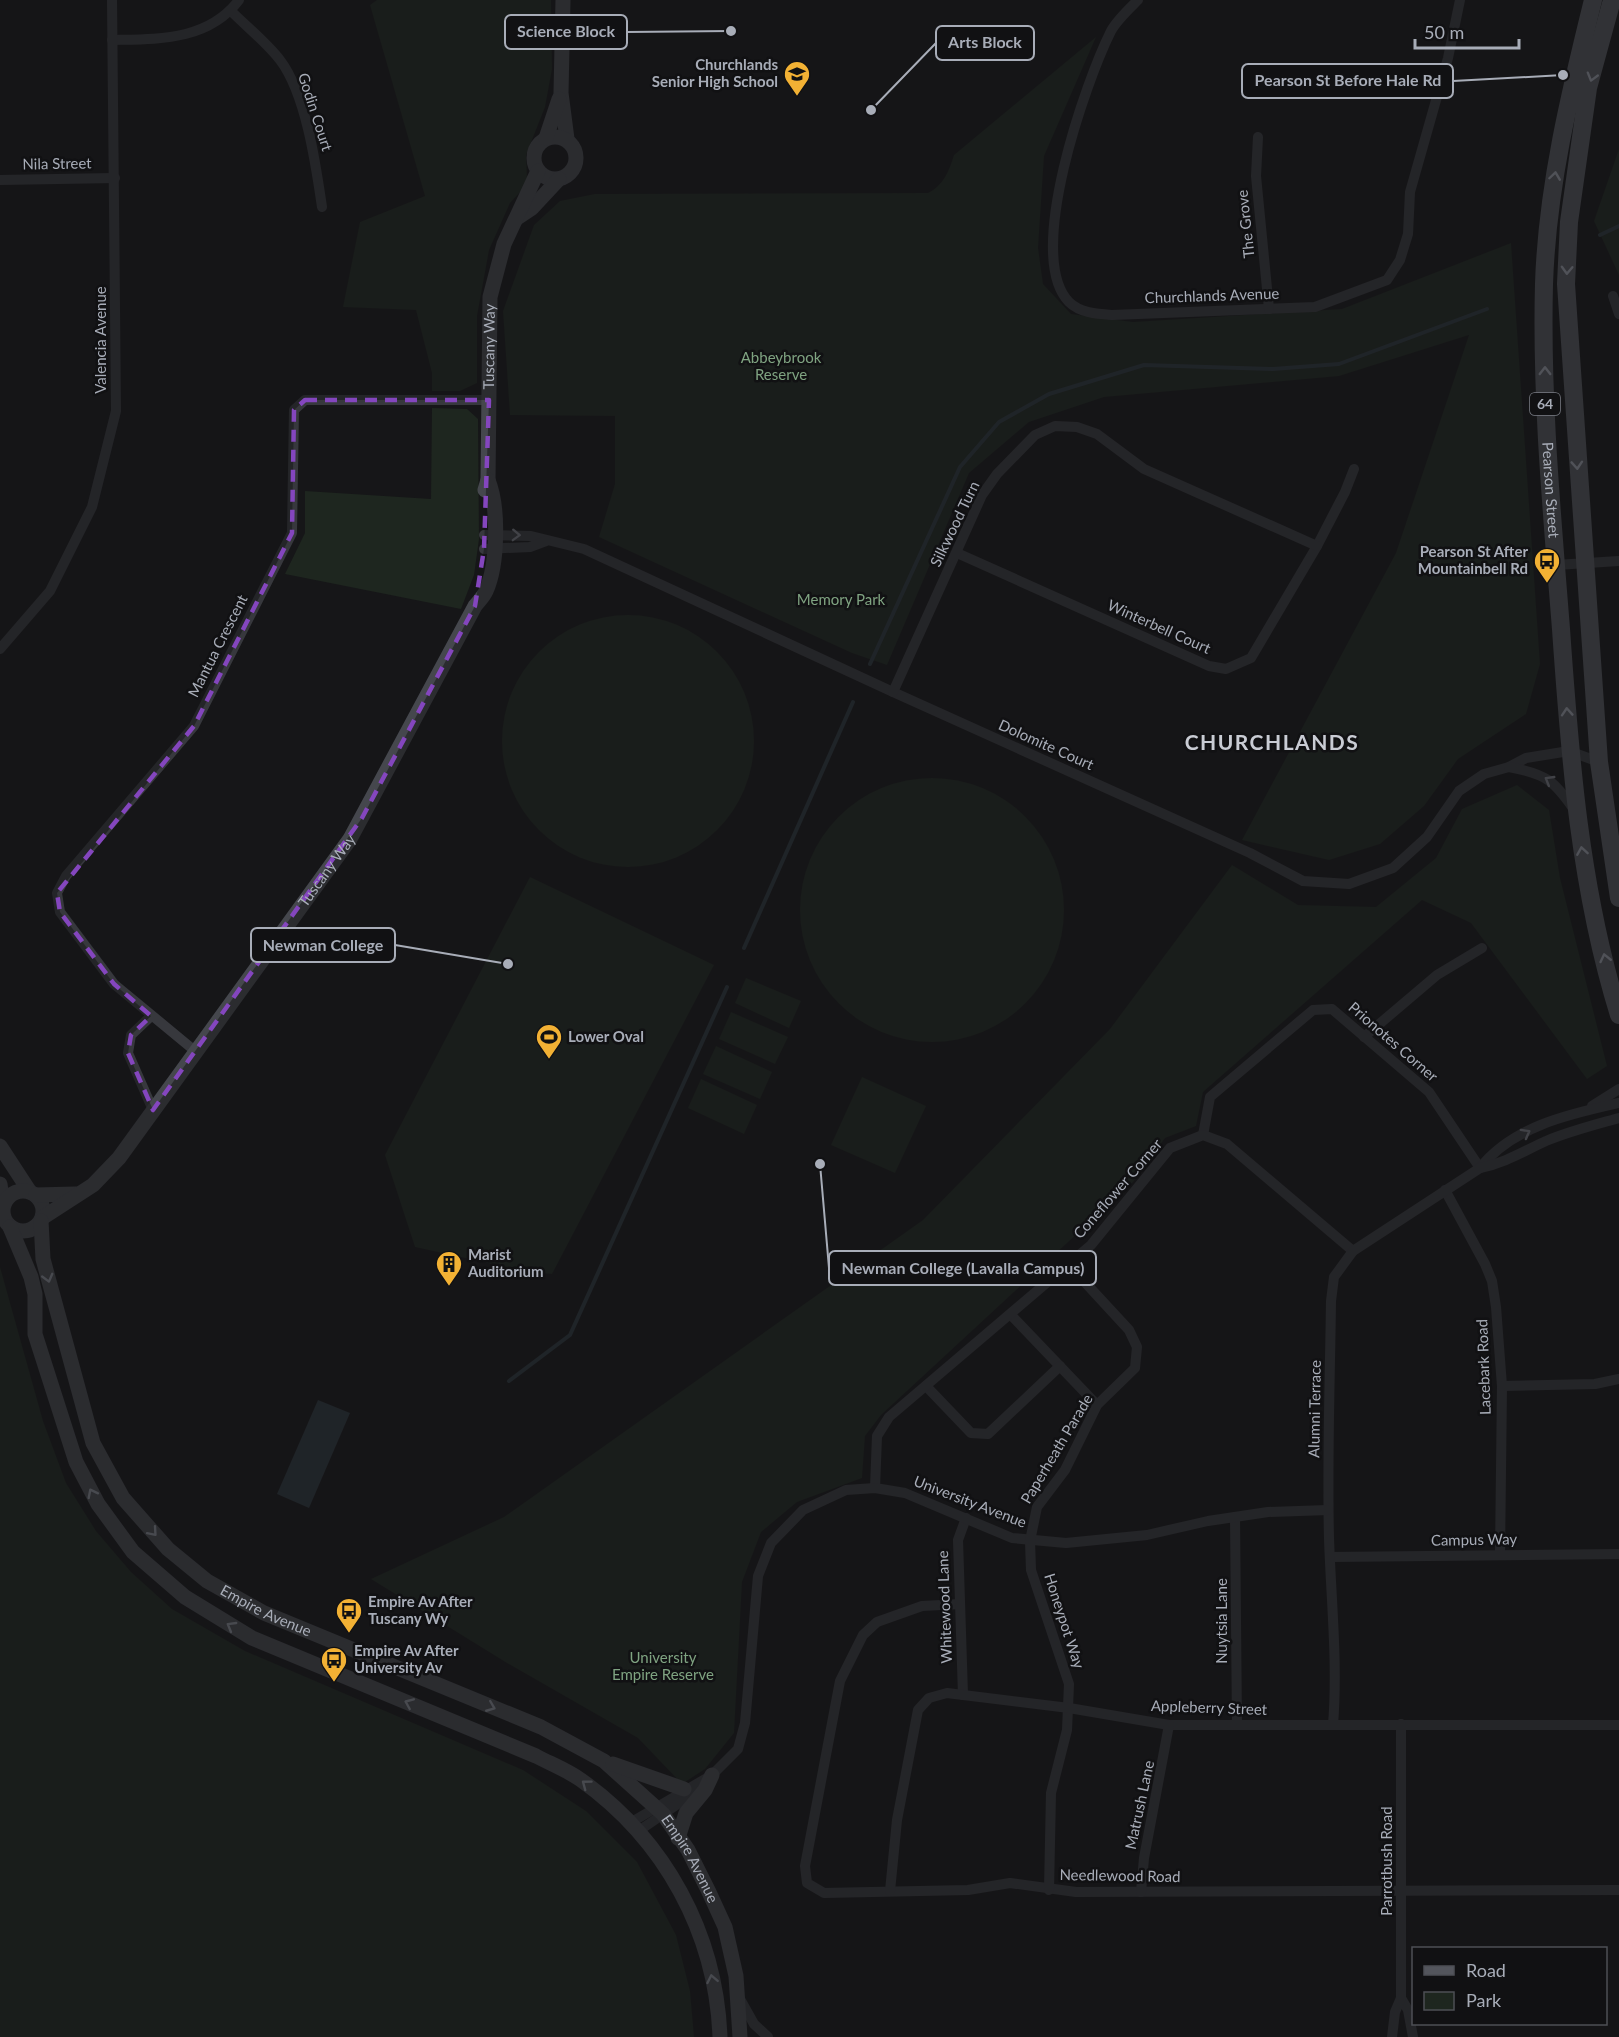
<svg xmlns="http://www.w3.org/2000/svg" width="1619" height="2037" font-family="Lato,sans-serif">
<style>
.green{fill:#1e261f}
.water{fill:#2c353c}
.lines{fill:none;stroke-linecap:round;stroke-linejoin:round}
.stream{stroke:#2c353c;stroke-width:4}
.street{stroke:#37383d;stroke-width:10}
.secondary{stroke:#45474d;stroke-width:15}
.primary{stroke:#53555c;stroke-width:18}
.oneway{stroke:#979ba6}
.oneway2{stroke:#757881}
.oneway3{stroke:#858993}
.marked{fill:none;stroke:#8446be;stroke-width:4.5;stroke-dasharray:12 8;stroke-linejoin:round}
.labels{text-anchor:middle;stroke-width:5;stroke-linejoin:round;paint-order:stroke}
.shield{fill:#111113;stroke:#7b7e86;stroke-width:1.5}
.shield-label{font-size:14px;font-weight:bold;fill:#a8adb8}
.poi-label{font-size:15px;font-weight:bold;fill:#a8adb8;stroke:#111113;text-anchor:start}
.street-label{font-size:15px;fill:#a8adb8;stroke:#111113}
.park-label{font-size:15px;fill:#7fa381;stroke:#111113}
.district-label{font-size:21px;font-weight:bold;letter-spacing:1.5px;fill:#c9ccd4;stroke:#111113}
.leader{fill:none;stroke:#a8adb8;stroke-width:2}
.callout-dot{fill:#a8adb8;stroke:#111113;stroke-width:2}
.callout{fill:#111113;stroke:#a8adb8;stroke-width:2}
.callout-label{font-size:16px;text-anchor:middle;font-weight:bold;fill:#a8adb8}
</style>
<rect width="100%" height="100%" fill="#161618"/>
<g class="green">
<polygon points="377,0 551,0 552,69 545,107 526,155 527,178 522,190 510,203 489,250 477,316 477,383 460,391 432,391 432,373 416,310 343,307 360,222 425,196 370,5"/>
<path d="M1096 37 1044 156 1038 248 1043 284 1071 314 1133 322 1342 309 1511 243 1540 664 1526 714 1458 759 1424 806 1380 844 1329 860 1242 840 1396 553 1469 335 1339 376 1104 397 1029 422 969 473 887 665 852 653 599 537 615 484V416L510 415 503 311 534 225 560 201 595 194 928 193C943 186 949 171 954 155Z"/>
<polygon points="1619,149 1619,275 1594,221"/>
<polygon points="432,408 467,409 478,419 479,539 474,575 461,609 285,574 305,533 305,491 431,499"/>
<circle cx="628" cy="741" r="126"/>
<circle cx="932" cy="910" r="132"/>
<polygon points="1517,785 1549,810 1560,878 1607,1066 1587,1079 1471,923 1422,900 1203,1092 1196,1126 1165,1138 1133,1182 881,1415 865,1436 862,1478 797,1502 761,1532 742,1582 734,1733 705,1769 682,1784 638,1738 507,1663 371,1579 504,1517 923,1220 1110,1029 1232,865 1298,905 1376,907 1436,858 1462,809"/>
<polygon points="530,877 714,965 552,1274 529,1272 415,1247 385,1155"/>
<polygon points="746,978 801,1001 789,1028 735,1003"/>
<polygon points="731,1012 788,1037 775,1064 719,1039"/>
<polygon points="716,1046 772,1072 760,1099 703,1074"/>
<polygon points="862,1077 926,1106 895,1173 831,1145"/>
<polygon points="701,1079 757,1105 744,1134 688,1108"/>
<polygon points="0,1267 43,1421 66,1483 96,1531 131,1572 172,1609 245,1651 523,1770 586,1811 637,1862 676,1935 690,1991 694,2037 0,2037"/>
</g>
<polygon class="water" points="318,1400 350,1413 309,1508 277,1494"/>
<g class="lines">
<g class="stream">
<polyline points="1600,235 1619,226"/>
<polyline points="870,664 960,467 999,422 1049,394 1144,365 1273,369 1339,364 1487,309"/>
<polyline points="744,948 853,702"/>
<polyline points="509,1381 570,1335 727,987"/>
</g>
<g class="street">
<path d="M1138 0C1129 9 1117 20 1111 31 1086 81 1024 256 1069 302 1080 313 1097 314 1112 315L1315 307 1387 280 1400 260 1408 234 1410 192 1448 58 1460 0"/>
<path d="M231 11C247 27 266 42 280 60 306 94 316 166 322 207"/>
<path d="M112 40C158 39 208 41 239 0"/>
<polyline points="1258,137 1256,176 1269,309"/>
<polyline points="0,180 115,178"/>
<polyline points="1613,296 1619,314"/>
<polyline points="484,535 531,536 584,549 893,692 1250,853 1303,881 1349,884 1393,868 1427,837 1459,791 1484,774 1509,767 1526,758 1569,751 1599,762"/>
<polyline points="484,549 530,547 546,541"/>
<polyline points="957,553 1209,666 1226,669 1251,658 1317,546 1345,492 1354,469"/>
<polyline points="1556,565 1619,561"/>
<polyline points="0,649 50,591 92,507 116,411 112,0"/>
<polyline points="893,692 982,495 997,474 1035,435 1055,426 1077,427 1097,434 1144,469 1317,546"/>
<path d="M1509 767C1546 774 1554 780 1575 811"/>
<polyline points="151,1016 131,1035 128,1053 153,1110"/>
<polyline points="1364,1037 1437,975 1482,948"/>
<polyline points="195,1051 114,984 60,912 57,893 66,876 194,726 292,533 294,410 305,400 489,400"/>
<polyline points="1592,1106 1619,1089"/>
<polyline points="1203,1135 1210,1097 1313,1010 1332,1009 1429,1092 1480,1168"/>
<path d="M1480 1168C1513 1126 1570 1114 1619 1103"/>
<polyline points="1445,1190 1485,1264 1492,1281 1496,1307 1502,1386 1500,1554"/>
<polyline points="1011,1315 1097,1405"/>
<polyline points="926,1386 971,1433 988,1434 1060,1366"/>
<polyline points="1502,1386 1595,1384 1619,1379"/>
<polyline points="875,1488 877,1436 889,1417 1091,1245 1170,1148 1203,1135 1227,1144 1353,1251"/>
<polyline points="1235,1517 1237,1725"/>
<polyline points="1330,1557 1619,1554"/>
<polyline points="960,1604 922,1606 877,1622 863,1635 840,1681 805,1866 807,1883 824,1893 968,1890 1010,1883 1076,1892 1619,1890"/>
<polyline points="963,1695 958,1540 966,1518"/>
<path d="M1333 1725C1338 1663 1331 1600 1329 1538 1327 1459 1330 1380 1331 1301L1334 1277 1353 1251 1480 1168C1505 1163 1524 1151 1546 1141 1570 1131 1594 1125 1619 1118"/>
<polyline points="630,1823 712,1775 738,1749 745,1723 758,1576 771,1543 803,1510 846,1490 875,1488 905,1493 1012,1538 1066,1543 1147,1535 1208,1521 1268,1512 1328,1510"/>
<polyline points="640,1830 691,1795 698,1784"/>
<polyline points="1049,1890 1051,1793 1067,1730 1069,1684 1031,1570 1030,1541 1037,1507 1065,1470 1097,1405 1135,1368 1137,1347 1129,1330 1069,1265"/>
<polyline points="890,1891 897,1820 918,1710 929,1698 947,1693 1069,1708 1169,1725 1619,1725"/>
<polyline points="1141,1892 1144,1858 1169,1725"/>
<polyline points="1401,1998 1408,2010 1413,2037"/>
<polyline points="740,1999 754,2024 768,2037"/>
<polyline points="1392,2037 1395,2012 1401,1998 1401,1724"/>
</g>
<g class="secondary">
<polyline points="563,0 561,93 567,139"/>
<circle cx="555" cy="158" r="21"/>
<polyline points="546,138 559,99"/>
<polyline points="517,218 532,208 559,179"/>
<path id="s1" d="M485 490 488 480 490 297 504 244 538 171"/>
<polyline points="0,1146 30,1192"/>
<polyline points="0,1184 3,1205"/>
<circle cx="23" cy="1211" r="20"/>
<polyline points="36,1195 76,1194"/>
<path id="s2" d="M42 1218 93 1185 119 1158 350 839 475 606C479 601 484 596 486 591 498 564 499 507 488 480"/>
<path id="s3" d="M41 1221 43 1259 93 1443 123 1498 168 1549 207 1581 264 1613 541 1727 604 1761 663 1814 688 1850 709 1892 725 1927 736 1976 740 2037"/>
<path d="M10 1227 31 1277 35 1294V1334L76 1462 98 1504 133 1552 185 1597 252 1638 536 1756C551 1764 567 1770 581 1780 665 1840 716 1933 720 2037"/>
<polyline points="613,1764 684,1789"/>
<polyline points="678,1838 686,1813 705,1790 712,1775"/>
</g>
<g class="primary">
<path id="s4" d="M1593 0C1570 93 1547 188 1544 284 1541 399 1552 514 1561 629 1570 759 1580 889 1619 1015"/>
<polyline points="1612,0 1588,88 1569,222 1566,284 1599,762 1619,898"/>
</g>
</g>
<defs><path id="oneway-chevron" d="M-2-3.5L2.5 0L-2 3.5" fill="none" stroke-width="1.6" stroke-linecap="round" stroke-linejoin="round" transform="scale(1.5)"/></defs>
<g class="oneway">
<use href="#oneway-chevron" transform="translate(1592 77) rotate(106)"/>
<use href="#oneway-chevron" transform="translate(1555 176) rotate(-82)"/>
<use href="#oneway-chevron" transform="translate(1567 270) rotate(92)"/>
<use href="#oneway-chevron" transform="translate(1545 371) rotate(-90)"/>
<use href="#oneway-chevron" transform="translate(1577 465) rotate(86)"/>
<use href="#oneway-chevron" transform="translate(1567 712) rotate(-94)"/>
<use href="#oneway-chevron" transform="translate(1582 851) rotate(-99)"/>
<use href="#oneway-chevron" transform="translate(1605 958) rotate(-103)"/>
</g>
<g class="oneway2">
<use href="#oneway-chevron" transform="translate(516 535) rotate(2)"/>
<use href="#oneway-chevron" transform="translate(1549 780) rotate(-149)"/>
<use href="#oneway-chevron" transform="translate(1526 1133) rotate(-29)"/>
</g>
<g class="oneway3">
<use href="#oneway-chevron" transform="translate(48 1278) rotate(75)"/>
<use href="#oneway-chevron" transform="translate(92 1493) rotate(-117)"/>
<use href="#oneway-chevron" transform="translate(153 1532) rotate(49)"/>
<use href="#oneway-chevron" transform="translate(231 1626) rotate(-150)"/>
<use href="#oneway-chevron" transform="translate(409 1703) rotate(-157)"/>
<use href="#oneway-chevron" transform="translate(491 1707) rotate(22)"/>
<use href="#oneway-chevron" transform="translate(586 1784) rotate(-143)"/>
<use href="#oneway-chevron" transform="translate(712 1979) rotate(-101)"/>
</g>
<path d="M0 0H1619V2037H0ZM305 400H489L484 549 475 606 362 818 153 1110 128 1053 131 1035 151 1016 114 984 60 912 57 893 194 726 292 533 294 410Z" fill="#161618" fill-opacity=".55" fill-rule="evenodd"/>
<path class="marked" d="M305 400H489L484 549 475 606 362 818 153 1110 128 1053 131 1035 151 1016 114 984 60 912 57 893 194 726 292 533 294 410Z"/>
<defs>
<g id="school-pin" transform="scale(1.35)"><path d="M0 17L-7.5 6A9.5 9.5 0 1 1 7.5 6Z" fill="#f2b134" stroke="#111113"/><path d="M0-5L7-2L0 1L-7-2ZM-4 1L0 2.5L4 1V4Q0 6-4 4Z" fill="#111"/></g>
<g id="bus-pin" transform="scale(1.35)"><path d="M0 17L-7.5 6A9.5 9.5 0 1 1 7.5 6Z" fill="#f2b134" stroke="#111113"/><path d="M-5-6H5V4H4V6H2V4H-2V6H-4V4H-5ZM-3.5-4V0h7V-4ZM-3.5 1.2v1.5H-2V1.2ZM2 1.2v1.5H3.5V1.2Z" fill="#111"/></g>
<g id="stadium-pin" transform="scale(1.35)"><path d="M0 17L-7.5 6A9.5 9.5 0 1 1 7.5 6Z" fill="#f2b134" stroke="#111113"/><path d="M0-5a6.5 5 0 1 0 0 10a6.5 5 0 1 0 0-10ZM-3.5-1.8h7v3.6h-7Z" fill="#111"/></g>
<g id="building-pin" transform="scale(1.35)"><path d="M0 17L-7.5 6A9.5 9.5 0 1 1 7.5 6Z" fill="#f2b134" stroke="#111113"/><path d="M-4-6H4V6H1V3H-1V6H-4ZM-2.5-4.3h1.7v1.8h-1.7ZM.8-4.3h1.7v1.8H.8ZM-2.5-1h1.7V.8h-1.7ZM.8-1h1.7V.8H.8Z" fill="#111"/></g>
</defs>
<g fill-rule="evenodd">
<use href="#school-pin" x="797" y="74"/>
<use href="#bus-pin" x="1547" y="561"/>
<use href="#stadium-pin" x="549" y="1037"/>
<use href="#building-pin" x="449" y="1264"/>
<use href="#bus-pin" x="349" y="1611"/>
<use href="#bus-pin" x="334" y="1660"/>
</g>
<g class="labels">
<rect class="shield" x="1530" y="393" width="30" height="22" rx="4.5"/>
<g class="shield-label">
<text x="1545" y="409">64</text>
</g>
<g class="poi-label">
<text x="778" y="70" text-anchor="end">Churchlands<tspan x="778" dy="17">Senior High School</tspan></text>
<text x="1528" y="557" text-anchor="end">Pearson St After<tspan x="1528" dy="17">Mountainbell Rd</tspan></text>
<text x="568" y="1042">Lower Oval</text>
<text x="468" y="1260">Marist<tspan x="468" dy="17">Auditorium</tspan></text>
<text x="368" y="1607">Empire Av After<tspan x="368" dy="17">Tuscany Wy</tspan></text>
<text x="354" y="1656">Empire Av After<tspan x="354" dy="17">University Av</tspan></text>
</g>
<g class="street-label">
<text transform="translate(315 112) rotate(72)" y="5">Godin Court</text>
<text transform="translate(57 164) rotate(-1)" y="5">Nila Street</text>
<text transform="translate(1246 224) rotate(-96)" y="5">The Grove</text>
<text transform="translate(1212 296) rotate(-2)" y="5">Churchlands Avenue</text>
<text transform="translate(101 340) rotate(-90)" y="5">Valencia Avenue</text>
<text dy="5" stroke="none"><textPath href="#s1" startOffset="144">Tuscany Way</textPath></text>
<text dy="5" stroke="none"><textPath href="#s4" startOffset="495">Pearson Street</textPath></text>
<text transform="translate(955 524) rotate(-64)" y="5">Silkwood Turn</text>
<text transform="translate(1159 627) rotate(24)" y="5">Winterbell Court</text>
<text transform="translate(218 646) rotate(-63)" y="5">Mantua Crescent</text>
<text transform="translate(1046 745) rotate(24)" y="5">Dolomite Court</text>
<text dy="5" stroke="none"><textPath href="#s2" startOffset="453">Tuscany Way</textPath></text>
<text transform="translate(1393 1042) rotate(41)" y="5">Prionotes Corner</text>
<text transform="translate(1118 1189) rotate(-49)" y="5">Coneflower Corner</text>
<text transform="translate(1484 1367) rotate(-92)" y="5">Lacebark Road</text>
<text transform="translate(1315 1409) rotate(-89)" y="5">Alumni Terrace</text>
<text transform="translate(1057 1449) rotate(-59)" y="5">Paperheath Parade</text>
<text transform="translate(970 1502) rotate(21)" y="5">University Avenue</text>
<text transform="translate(1474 1540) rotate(-1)" y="5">Campus Way</text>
<text transform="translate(945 1607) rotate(-92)" y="5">Whitewood Lane</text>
<text dy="5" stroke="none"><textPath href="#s3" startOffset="476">Empire Avenue</textPath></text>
<text transform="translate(1064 1621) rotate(72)" y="5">Honeypot Way</text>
<text transform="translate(1222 1621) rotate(-90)" y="5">Nuytsia Lane</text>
<text transform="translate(1209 1708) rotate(2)" y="5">Appleberry Street</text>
<text transform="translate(1140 1805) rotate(-78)" y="5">Matrush Lane</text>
<text dy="5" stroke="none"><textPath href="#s3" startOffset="978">Empire Avenue</textPath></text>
<text transform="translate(1387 1861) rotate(-90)" y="5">Parrotbush Road</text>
<text transform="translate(1120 1876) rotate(1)" y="5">Needlewood Road</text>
</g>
<g class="park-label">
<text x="781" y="363">Abbeybrook<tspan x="781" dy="17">Reserve</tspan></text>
<text x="841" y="605">Memory Park</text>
<text x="663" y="1663">University<tspan x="663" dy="17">Empire Reserve</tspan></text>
</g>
<g class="district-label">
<text x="1272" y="750">CHURCHLANDS</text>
</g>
</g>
<path class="leader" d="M731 31L627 32M871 110L936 43M1563 75L1453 81M508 964L395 945M820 1164L829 1268"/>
<g class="callout-dot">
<circle cx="731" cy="31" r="6"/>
<circle cx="871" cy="110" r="6"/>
<circle cx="1563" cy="75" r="6"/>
<circle cx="508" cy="964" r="6"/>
<circle cx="820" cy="1164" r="6"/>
</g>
<g class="callout">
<rect x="505" y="15" width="122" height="34" rx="6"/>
<rect x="936" y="26" width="98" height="34" rx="6"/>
<rect x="1242" y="64" width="211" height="34" rx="6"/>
<rect x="251" y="928" width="144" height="34" rx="6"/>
<rect x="829" y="1251" width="267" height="34" rx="6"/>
</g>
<g class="callout-label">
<text x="566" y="37">Science Block</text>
<text x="985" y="48">Arts Block</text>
<text x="1348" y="86">Pearson St Before Hale Rd</text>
<text x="323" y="951">Newman College</text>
<text x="963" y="1274">Newman College (Lavalla Campus)</text>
</g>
<rect x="1412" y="1947" width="195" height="78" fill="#111113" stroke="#4d4f55" stroke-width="1.5"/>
<rect x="1424" y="1966" width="30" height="9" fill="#53555c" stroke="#4d4f55" stroke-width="1.5"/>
<text x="1466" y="1977" font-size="18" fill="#a8adb8">Road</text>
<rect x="1424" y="1992" width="30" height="18" fill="#1e261f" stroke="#4d4f55" stroke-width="1.5"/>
<text x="1466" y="2007" font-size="18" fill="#a8adb8">Park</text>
<path d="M1415 39v9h104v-9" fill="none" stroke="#a8adb8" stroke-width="3"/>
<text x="1424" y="39" font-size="18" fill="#a8adb8" stroke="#111113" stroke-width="4.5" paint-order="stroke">50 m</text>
</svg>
